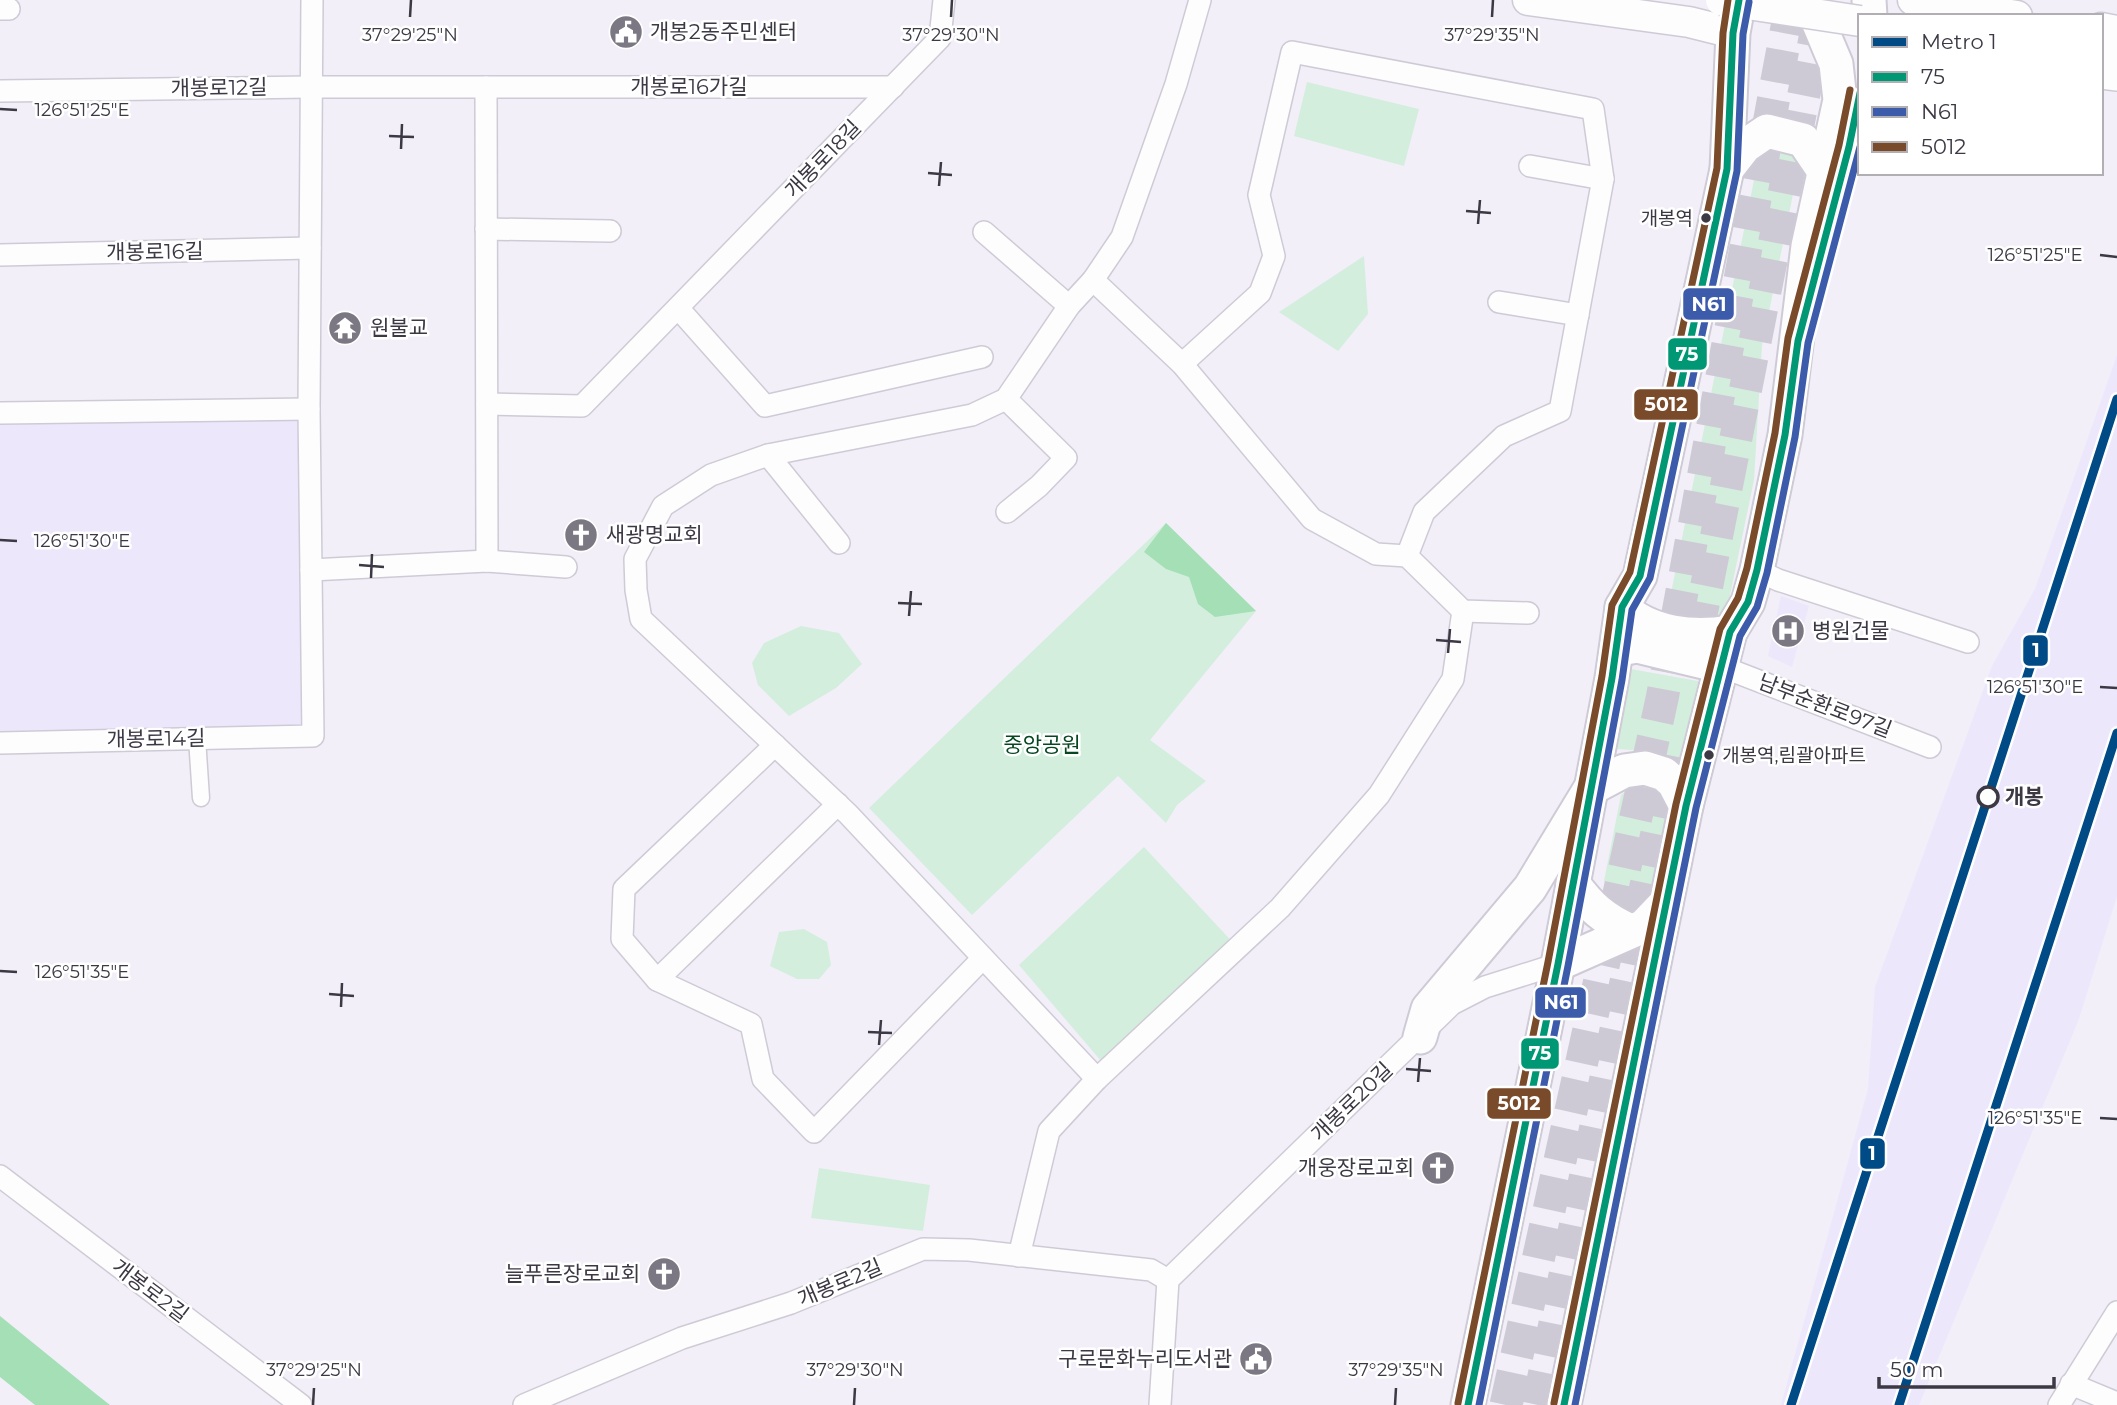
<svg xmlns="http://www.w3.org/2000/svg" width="2117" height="1405" font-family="Montserrat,'Noto Sans KR',sans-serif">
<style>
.built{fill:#ede7fc}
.green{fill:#d4eedd}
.water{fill:#a4dfb6}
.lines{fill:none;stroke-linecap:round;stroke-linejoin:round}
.primary-tunnel{stroke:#cecad5;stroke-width:33;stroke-dasharray:33 17;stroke-linecap:butt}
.pedestrian-casing{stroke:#cfcbd6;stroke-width:19}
.minor-casing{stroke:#cfcbd6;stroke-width:24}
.secondary-casing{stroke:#cfcbd6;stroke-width:33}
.primary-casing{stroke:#cfcbd6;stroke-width:37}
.pedestrian{stroke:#fdfdfe;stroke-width:16}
.minor{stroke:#fdfdfe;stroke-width:21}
.secondary{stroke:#fdfdfe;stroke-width:30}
.primary{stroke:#fdfdfe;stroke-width:33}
.secondary-bridge-casing{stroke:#cfcbd6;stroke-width:33;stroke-linecap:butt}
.secondary-bridge{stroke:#fdfdfe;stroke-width:30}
.bus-1-casing{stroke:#fff;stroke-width:12}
.bus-2-casing{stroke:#fff;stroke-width:12}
.bus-3-casing{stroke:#fff;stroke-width:12}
.bus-1{stroke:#009775;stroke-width:7}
.bus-2{stroke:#3d5bab;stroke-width:7}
.bus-3{stroke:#7a4b2a;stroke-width:7}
.metro-1-casing{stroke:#fff;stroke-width:14}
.metro-1{stroke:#004a85;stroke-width:9}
.ticks{fill:none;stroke:#3c3844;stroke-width:2.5}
.bus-dot{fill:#3c3844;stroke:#fff;stroke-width:2.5}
.stop-dot{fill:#fff;stroke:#3c3844;stroke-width:3.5}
.labels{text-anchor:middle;stroke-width:5;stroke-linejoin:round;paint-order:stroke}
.bus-label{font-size:19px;fill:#3c3844;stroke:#fff;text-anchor:end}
.poi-label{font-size:21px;fill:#3c3844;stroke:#fff;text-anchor:start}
.street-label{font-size:21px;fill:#3c3844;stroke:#fff}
.park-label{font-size:21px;fill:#044720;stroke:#fff}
.stop-label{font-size:21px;font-weight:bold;fill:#3c3844;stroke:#fff;text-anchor:start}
.ticks-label{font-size:18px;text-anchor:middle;fill:#3c3844;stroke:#fff;stroke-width:5;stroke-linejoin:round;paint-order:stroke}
.line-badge{stroke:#fff;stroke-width:2.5}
.badge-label{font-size:19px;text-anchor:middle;font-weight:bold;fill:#fff}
</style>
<rect width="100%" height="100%" fill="#f2eff9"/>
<g class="built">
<polygon points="2117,355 2117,896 2079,1019 1919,1405 1781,1405 1868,1089 1875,987 1992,666 2035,589"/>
<polygon points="309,409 313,736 0,743 0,413"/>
<polygon points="1781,596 1809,606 1792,667 1768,656"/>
</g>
<g class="green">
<polygon points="1307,82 1419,109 1404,166 1294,136"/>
<polygon points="1776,145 1795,152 1799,165 1762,346 1754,480 1727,610 1703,624 1680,617 1669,603 1758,160 1767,149"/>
<polygon points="1364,256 1368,314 1338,351 1279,312"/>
<polygon points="1166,523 1256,611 1150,740 1206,781 1177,805 1166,823 1118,776 972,915 869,808"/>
<polygon points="801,626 839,633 862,664 836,688 789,716 758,685 752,663 764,643"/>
<polygon points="1631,669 1709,683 1689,775 1660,752 1617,749"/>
<polygon points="1641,780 1656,784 1670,799 1653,885 1639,897 1617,902 1604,881 1621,795"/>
<polygon points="1144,847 1238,948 1108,1069 1019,965"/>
<polygon points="804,929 827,942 831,965 819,979 797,979 770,966 779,932"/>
<polygon points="819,1168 930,1185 923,1231 811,1218"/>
</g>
<g class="water">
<polygon points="1166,523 1256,611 1215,617 1198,604 1189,577 1166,569 1144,552"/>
<polygon points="0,1316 96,1394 110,1405 35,1405 0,1377"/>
</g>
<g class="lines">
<g class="primary-tunnel">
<polyline points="1697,635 1821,8"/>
<polyline points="1506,1405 1662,699 1792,0"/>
<polyline points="1538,1405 1673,756"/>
</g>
<g class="pedestrian-casing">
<polyline id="pedestrian" points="197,738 201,798"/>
</g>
<g class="minor-casing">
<g id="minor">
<polyline points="0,9 9,9"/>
<polyline points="2101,78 2117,80"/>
<polyline points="486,87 487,561"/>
<polyline points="0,91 312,87 893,87"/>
<polyline points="1530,166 1603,179"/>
<polyline points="486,229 610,231"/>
<polyline points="984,232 1069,306"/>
<polyline points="0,255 310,248"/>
<polyline points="1093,280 1182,364 1312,519 1376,554 1407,556 1463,611 1528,613"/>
<polyline points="1499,302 1578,315"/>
<polyline points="678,308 765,406 982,357"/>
<polyline points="1182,364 1260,293 1274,256 1259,195 1292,52 1593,109 1603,179 1560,411 1504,436 1424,512 1407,556"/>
<polyline points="1006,399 1066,458 1039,486 1007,512"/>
<polyline points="487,404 582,406 940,38 944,0"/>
<polyline points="0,413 309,409"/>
<polyline points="768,455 839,543"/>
<polyline points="311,570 487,561 566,567"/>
<polyline points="1757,570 1778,580 1968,642"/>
<polyline points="1720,666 1930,747"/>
<polyline points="0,743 313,736 309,409 312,0"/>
<polyline points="775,745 624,889 622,939 657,980 751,1024 763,1079 814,1132 983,958"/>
<polyline points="657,980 838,804"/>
<polyline points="1097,1079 848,814 641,619 636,590 635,559 663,506 711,475 768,455 972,415 1006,399 1069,306 1093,280 1122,237 1176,84 1200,0"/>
<polyline points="0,1176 301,1405"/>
<polyline points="1019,1256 1049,1131 1097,1079 1280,908 1379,795 1453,679 1463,611"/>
<polyline points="2071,1384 2117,1403"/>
<polyline points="524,1405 682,1338 791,1303 923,1249 969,1250 1151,1270 1168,1280"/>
<polyline points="1160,1405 1168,1280 1452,1004 1485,987 1558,964"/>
<polyline points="2059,1405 2117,1312"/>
</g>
</g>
<g class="secondary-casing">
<g id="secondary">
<polyline points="1528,0 1689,22 1733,33"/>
<polyline points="1913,0 2017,16"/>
<polyline points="2101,28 2117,31"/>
<polyline points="2101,57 2117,59"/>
</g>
</g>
<g class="primary-casing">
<g id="primary">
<polyline points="1869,0 1870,16"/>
<polyline points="1727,169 1745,146 1767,131 1803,140 1824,171"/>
<path d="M1622 607C1649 634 1694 638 1730 632"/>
<polyline points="1620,649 1637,646 1720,666"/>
<path d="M1573 883C1589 906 1605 920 1631 931"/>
<polyline points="1558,964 1644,926 1666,903"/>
<polyline points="1420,1037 1428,1009 1530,888 1590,789 1624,771 1645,768 1664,774 1674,783 1686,806"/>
<polyline points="1468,1405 1558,964 1612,678 1622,607 1640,576 1727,169 1733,33 1739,0"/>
<polyline points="1564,1405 1686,806 1730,632 1748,602 1757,570 1785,435 1808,246 1840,100 1836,64 1809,0"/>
</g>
</g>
<use href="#pedestrian" class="pedestrian"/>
<use href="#minor" class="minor"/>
<use href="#secondary" class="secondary"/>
<use href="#primary" class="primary"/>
<g class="secondary-bridge-casing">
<polyline id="secondary-bridge" points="1721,0 1860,21"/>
</g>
<use href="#secondary-bridge" class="secondary-bridge"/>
<g class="bus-1-casing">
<g id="bus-1">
<polyline points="1468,1405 1558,964 1612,678 1622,607 1640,576 1727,169 1733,33 1739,0"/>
<polyline points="1564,1405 1686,806 1730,632 1748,602 1757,570 1785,435 1798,341 1849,147 1860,93"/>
</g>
</g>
<g class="bus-2-casing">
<g id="bus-2">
<polyline points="1479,1405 1568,966 1622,680 1632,610 1650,578 1737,171 1743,34 1749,2"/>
<polyline points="1575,1405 1696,808 1740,636 1757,607 1767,573 1795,437 1808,343 1860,147"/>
</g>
</g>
<g class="bus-3-casing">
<g id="bus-3">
<polyline points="1458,1403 1548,962 1602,676 1612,605 1630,572 1717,168 1723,33 1728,0"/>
<polyline points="1554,1403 1676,804 1720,629 1738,598 1747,568 1775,433 1788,338 1839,145 1850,90"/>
</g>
</g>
<use href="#bus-1" class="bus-1"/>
<use href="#bus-2" class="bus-2"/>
<use href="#bus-3" class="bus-3"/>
<g class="metro-1-casing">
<g id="metro-1">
<polyline points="1791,1405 2117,399"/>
<polyline points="1899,1405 2117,733"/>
</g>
</g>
<use href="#metro-1" class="metro-1"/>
</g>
<path class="ticks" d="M410 17 411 0M951 17 952 0M1492 17 1493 0M0 109 17 110M389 136 414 137M401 149 402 124M928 173 952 175M939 186 941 162M1466 211 1491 213M1478 224 1480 200M2100 255 2117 257M0 540 17 541M359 565 384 567M371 578 372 554M898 603 922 604M909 616 911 591M1436 640 1461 642M1448 653 1450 629M2100 687 2117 688M0 971 17 972M329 994 354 996M341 1007 342 983M868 1032 892 1033M879 1045 881 1020M1406 1069 1431 1071M1418 1082 1420 1058M2100 1118 2117 1119M313 1405 314 1388M854 1405 855 1388M1395 1405 1396 1388"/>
<defs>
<g id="civic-disc" transform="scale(1.75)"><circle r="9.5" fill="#7c7883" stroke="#fff"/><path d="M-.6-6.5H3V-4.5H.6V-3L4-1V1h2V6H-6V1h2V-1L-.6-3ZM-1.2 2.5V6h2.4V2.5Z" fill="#fff"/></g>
<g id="temple-disc" transform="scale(1.75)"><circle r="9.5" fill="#7c7883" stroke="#fff"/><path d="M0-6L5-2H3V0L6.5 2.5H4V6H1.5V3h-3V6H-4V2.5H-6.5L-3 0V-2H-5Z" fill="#fff"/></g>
<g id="church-disc" transform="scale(1.75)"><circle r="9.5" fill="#7c7883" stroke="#fff"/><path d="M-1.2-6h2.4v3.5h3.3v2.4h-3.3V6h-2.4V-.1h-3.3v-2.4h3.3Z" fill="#fff"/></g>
<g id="hospital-disc" transform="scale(1.75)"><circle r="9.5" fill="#7c7883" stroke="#fff"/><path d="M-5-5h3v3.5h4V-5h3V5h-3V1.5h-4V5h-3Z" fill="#fff"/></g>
</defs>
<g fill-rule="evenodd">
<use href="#civic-disc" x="626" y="32"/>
<use href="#temple-disc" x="345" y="328"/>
<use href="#church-disc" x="581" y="535"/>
<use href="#hospital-disc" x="1788" y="631"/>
<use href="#church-disc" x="1438" y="1168"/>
<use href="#church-disc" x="664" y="1274"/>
<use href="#civic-disc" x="1256" y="1359"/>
</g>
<g class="bus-dot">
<circle cx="1706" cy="218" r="6"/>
<circle cx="1709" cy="755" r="6"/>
</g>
<circle class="stop-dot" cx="1988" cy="797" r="10"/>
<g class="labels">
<g class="bus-label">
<text x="1693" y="225">개봉역</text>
<text x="1722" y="762" text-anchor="start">개봉역,림괄아파트</text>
</g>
<g class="poi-label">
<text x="650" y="39">개봉2동주민센터</text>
<text x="370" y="335">원불교</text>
<text x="606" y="542">새광명교회</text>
<text x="1812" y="638">병원건물</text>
<text x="1414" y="1175" text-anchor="end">개웅장로교회</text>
<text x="640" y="1281" text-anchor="end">늘푸른장로교회</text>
<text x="1232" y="1366" text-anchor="end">구로문화누리도서관</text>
</g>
<g class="street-label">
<text x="689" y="94">개봉로16가길</text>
<text transform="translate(219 88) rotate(-1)" y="7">개봉로12길</text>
<text transform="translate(823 159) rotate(-46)" y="7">개봉로18길</text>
<text transform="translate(155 252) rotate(-1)" y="7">개봉로16길</text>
<text transform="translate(1825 706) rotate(21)" y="7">남부순환로97길</text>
<text transform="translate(156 739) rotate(-1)" y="7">개봉로14길</text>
<text transform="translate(1352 1102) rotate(-44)" y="7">개봉로20길</text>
<text transform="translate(840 1283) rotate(-23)" y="7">개봉로2길</text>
<text transform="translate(150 1291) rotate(37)" y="7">개봉로2길</text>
</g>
<g class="park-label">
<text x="1042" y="752">중앙공원</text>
</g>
<g class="stop-label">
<text x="2005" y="804">개봉</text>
</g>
</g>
<g class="ticks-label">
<text x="410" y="41">37°29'25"N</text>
<text x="951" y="41">37°29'30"N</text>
<text x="1492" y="41">37°29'35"N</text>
<text x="82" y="116">126°51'25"E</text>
<text x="2035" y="261">126°51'25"E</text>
<text x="82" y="547">126°51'30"E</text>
<text x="2035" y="693">126°51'30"E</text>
<text x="82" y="978">126°51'35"E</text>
<text x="2035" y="1124">126°51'35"E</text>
<text x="314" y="1376">37°29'25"N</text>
<text x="855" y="1376">37°29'30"N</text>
<text x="1396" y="1376">37°29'35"N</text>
</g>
<g class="line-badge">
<rect x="1682" y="287" width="53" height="34" rx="7" fill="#3d5bab"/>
<rect x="1667" y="337" width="41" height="34" rx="7" fill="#009775"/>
<rect x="1633" y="388" width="66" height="33" rx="7" fill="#7a4b2a"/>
<rect x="2022" y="634" width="27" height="33" rx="7" fill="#004a85"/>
<rect x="1534" y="986" width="53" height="33" rx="7" fill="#3d5bab"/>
<rect x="1520" y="1037" width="40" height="33" rx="7" fill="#009775"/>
<rect x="1486" y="1087" width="66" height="33" rx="7" fill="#7a4b2a"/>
<rect x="1859" y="1137" width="27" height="33" rx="7" fill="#004a85"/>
</g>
<g class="badge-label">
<text x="1709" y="311">N61</text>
<text x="1687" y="361">75</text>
<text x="1666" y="411">5012</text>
<text x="2036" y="657">1</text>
<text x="1561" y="1009">N61</text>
<text x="1540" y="1060">75</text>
<text x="1519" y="1110">5012</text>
<text x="1872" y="1160">1</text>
</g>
<rect x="1858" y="14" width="245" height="161" fill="#ffffff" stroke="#b1afb4" stroke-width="2"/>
<rect x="1872" y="37" width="35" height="10" fill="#004a85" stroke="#b1afb4" stroke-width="2"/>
<text x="1921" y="49" font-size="21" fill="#3c3844">Metro 1</text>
<rect x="1872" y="72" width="35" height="10" fill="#009775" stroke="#b1afb4" stroke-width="2"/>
<text x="1921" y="84" font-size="21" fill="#3c3844">75</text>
<rect x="1872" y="107" width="35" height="10" fill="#3d5bab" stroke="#b1afb4" stroke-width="2"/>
<text x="1921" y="119" font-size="21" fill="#3c3844">N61</text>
<rect x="1872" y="142" width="35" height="10" fill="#7a4b2a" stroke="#b1afb4" stroke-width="2"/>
<text x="1921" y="154" font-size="21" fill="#3c3844">5012</text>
<path d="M1879 1377v10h175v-10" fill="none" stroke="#3c3844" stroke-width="3.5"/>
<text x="1890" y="1377" font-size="21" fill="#3c3844" stroke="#ffffff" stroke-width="5" paint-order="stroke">50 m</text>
</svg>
